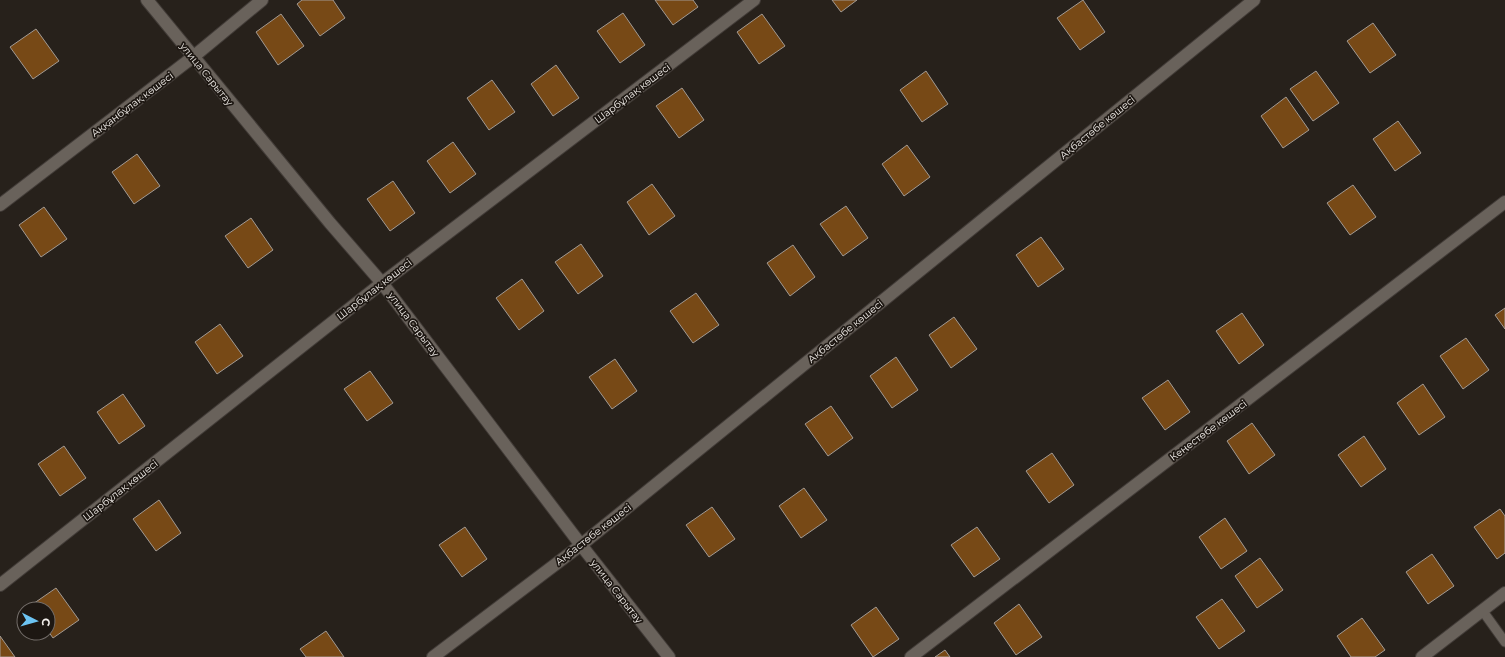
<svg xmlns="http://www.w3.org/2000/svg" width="1505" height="657" font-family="Montserrat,sans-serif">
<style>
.building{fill:#774916;stroke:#a29a93}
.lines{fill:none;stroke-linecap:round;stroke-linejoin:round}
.lane-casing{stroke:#423c38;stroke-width:11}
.street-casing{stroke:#423c38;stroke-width:14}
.lane{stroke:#69625b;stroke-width:9}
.street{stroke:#69625b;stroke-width:12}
.labels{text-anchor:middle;stroke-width:3.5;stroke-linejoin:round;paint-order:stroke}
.street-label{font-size:10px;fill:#f3efeb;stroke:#1d1712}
</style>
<rect width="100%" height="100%" fill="#27211b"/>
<g class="building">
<polygon points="302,0 333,0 345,18 320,36 297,4"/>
<polygon points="655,0 693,0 698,7 673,25"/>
<polygon points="832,0 857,0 841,12"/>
<polygon points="1083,0 1105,32 1080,50 1057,18"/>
<polygon points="623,13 645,45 620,63 597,31"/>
<polygon points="281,14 304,46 278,65 256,32"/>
<polygon points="762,14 785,46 759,64 737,32"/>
<polygon points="1373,23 1396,55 1370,73 1347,41"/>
<polygon points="36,29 59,61 33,79 10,47"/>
<polygon points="556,65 579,98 553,116 531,84"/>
<polygon points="926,71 948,104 922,122 900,90"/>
<polygon points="1316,71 1339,103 1313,121 1290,89"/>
<polygon points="492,80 515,112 489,130 467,98"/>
<polygon points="682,88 704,120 679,138 656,106"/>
<polygon points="1286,97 1309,130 1283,148 1261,116"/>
<polygon points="1398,121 1421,153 1395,171 1373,139"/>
<polygon points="453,142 476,174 450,193 427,161"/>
<polygon points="907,145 930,177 904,196 882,164"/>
<polygon points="137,154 160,186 134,204 112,172"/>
<polygon points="393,181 415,213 390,231 367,199"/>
<polygon points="652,184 675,216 649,235 627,202"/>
<polygon points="1353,185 1376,217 1350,235 1327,203"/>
<polygon points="846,206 868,238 843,256 820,224"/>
<polygon points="44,207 67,239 41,257 19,225"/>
<polygon points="251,218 273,250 248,268 225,236"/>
<polygon points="1041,237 1064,269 1038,287 1016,255"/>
<polygon points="581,244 603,276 578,294 555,262"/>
<polygon points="793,245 815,277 790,296 767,263"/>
<polygon points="522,279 544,311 519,330 496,298"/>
<polygon points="696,293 719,325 693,343 670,311"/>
<polygon points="1505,308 1505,329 1495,315"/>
<polygon points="1242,313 1264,345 1239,364 1216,331"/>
<polygon points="954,317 977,349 951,368 929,335"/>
<polygon points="220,324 243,356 217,374 195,342"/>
<polygon points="1466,338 1489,370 1463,389 1440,356"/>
<polygon points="896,357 918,390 892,408 870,376"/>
<polygon points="615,359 637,391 612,409 589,377"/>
<polygon points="370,371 393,403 367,421 344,389"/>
<polygon points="1168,380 1190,412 1165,430 1142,398"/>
<polygon points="1423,384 1445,417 1419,435 1397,403"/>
<polygon points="123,394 145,426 119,444 97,412"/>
<polygon points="831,406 853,438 828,456 805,424"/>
<polygon points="1252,423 1275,455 1249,474 1227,441"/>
<polygon points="1364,436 1386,469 1361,487 1338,455"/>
<polygon points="64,446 86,478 60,496 38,464"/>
<polygon points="1052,453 1074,485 1049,503 1026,471"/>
<polygon points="804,488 827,520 801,538 779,506"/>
<polygon points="159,500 181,533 156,551 133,519"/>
<polygon points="712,507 735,539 709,557 686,525"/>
<polygon points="1500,509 1505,516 1505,553 1497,559 1474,527"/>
<polygon points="1225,518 1247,551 1221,569 1199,537"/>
<polygon points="465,527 487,559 462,577 439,545"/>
<polygon points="977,527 1000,559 974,577 951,545"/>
<polygon points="1432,554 1454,586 1428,604 1406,572"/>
<polygon points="1260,558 1283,590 1257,608 1235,576"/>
<polygon points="56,588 79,620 53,638 48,631 48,609 32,609 30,606"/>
<polygon points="1222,599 1245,631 1219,649 1196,617"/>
<polygon points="1019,604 1042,637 1016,655 994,623"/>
<polygon points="876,607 899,639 873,657 851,625"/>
<polygon points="1362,618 1385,650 1375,657 1351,657 1337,636"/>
<polygon points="326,631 344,657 306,657 300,649"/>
<polygon points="0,636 15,657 0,657"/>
<polygon points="945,650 950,657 935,657"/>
</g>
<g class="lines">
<g class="lane-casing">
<polyline id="lane" points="1482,610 1505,642"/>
</g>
<g class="street-casing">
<g id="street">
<polyline points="147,0 330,223 382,283 581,545 669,657"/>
<polyline points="0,205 193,57 262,0"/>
<polyline points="0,585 382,283 754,0"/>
<polyline points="433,657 581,545 1254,0"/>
<polyline points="911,657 1505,202"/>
<polyline points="1422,657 1505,593"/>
</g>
</g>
<use href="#lane" class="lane"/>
<use href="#street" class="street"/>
</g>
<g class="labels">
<g class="street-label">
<text transform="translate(207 74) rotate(51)" y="4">улица Сарытау</text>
<text transform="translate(632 93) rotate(-37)" y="4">Шарбұлақ көшесі</text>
<text transform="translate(132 104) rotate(-37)" y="4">Аққанбұлақ көшесі</text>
<text transform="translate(1097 127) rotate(-39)" y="4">Ақбастөбе көшесі</text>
<text transform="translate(374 289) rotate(-38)" y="4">Шарбұлақ көшесі</text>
<text transform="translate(414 324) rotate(53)" y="4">улица Сарытау</text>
<text transform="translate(845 331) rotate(-39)" y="4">Ақбастөбе көшесі</text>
<text transform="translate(1208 430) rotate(-37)" y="4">Кеңестөбе көшесі</text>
<text transform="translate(120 490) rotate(-38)" y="4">Шарбұлақ көшесі</text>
<text transform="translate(593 534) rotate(-38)" y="4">Ақбастөбе көшесі</text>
<text transform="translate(617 591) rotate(52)" y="4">улица Сарытау</text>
</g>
</g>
<g transform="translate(36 621) rotate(96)"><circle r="19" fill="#1d1712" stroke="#736d69"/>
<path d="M0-3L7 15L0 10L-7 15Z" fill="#6cc3f2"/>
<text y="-6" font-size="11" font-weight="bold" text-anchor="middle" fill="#f3efeb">С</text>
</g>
</svg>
